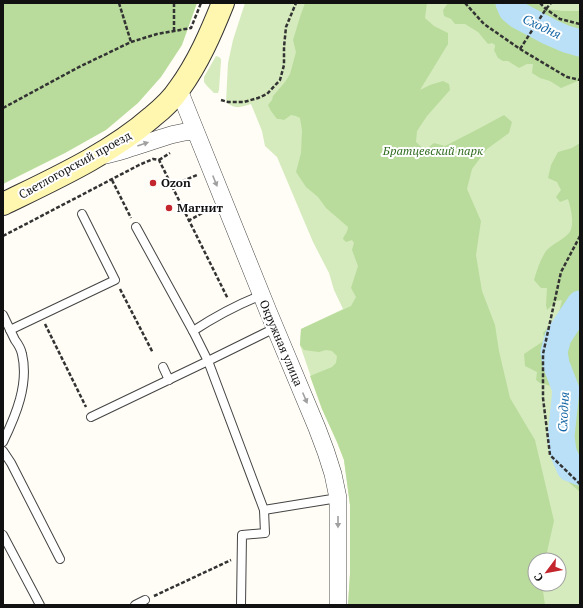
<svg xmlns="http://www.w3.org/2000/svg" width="583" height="608" font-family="'PT Serif',serif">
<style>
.green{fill:#d5ebbd;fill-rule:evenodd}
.forest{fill:#b9dc9c}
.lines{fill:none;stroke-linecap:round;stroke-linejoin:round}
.river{stroke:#b9e0f7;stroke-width:27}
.lane-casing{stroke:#444;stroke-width:10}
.street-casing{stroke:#444;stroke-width:18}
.secondary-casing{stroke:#333;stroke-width:24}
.path{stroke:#333;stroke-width:2.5;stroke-dasharray:4 2;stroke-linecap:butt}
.lane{stroke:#fff;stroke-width:8}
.street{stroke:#fff;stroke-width:17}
.secondary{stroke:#fff6b0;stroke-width:22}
.oneway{fill:#a0a0a0}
.poi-dot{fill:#c4262e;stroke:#fff;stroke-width:1.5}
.labels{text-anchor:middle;stroke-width:4;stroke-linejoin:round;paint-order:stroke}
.park-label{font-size:12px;font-style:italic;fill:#2f6b1f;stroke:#fff}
.street-label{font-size:12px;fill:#111;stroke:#fff}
.poi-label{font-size:12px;font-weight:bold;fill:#111;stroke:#fff;text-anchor:start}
.water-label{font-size:13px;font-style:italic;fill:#1768a6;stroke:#fff}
</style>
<rect width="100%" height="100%" fill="#fffdf5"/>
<g class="green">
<path d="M245 3H580V605H348L350 574V505L344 460 337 442 322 409 300 345 301 329 343 309 334 290 329 273 313 242 277 157 265 146 262 131 251 104C240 107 236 110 226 102L228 63 233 40ZM535 560H559V584H535Z"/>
<path d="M216 56C220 57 221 58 221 61L219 90 218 93H214L207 86 204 82V77Z"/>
</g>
<g class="forest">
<polygon points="3,3 197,3 182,45 161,77 138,103 106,130 65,153 3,184"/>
<path d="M305 3H427L425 18 434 26 448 33V44L420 90 430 85 443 81 449 84 450 90 427 116 417 131 416 142 425 150 434 143 445 146 480 128 504 115 512 122 509 133 487 149 472 169 467 189 481 221 476 255 482 291 495 325 499 351 510 398 535 440 554 521 547 552 546 560H535V584H544L543 591 545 605H348L350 574V505L344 460 337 442 322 409 310 376 332 367 336 363 337 356 332 351 326 350 319 352 304 350 300 345 301 329 351 306 356 297 351 288 358 266 352 250 354 243 352 240 346 242 343 239C344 235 348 232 348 227L326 208 318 197 306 187 296 172 301 153 302 130 300 118 296 116 291 115 284 120 280 119H277L271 111 268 105 272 100 273 96 285 82 290 74 296 52 293 40 300 17Z"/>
<polygon points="448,3 536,3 547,9 562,11 580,11 580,80 561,88 550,81 540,78 532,73 533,64 527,64 519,68 508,61 503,61 498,58 494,50 495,47 495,45 492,43 488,44 478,32 465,24 455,24 451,19 444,16 443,10"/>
<path d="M580 143V492L564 478 556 467 552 445V431L557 393 551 386 540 383 536 380 537 372 525 366 524 354 545 340 543 333 558 316 562 300 556 301 547 310 546 305 547 288H541L534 280C537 270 540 260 546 251 552 244 563 240 569 233 575 226 571 208 568 199L560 202 556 197 561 190 557 182 548 178 551 165 558 152 572 148Z"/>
</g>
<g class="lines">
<g class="river">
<polyline points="509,3 512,10 518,15 550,32 566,39 580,43"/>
<polyline points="580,304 558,337 554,352 556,364 566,390 561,436 563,452 570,468 580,472"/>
</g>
<g class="lane-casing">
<g id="lane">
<polyline points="136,227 193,331 208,361 264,510 265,533 242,535 241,605"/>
<path d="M3 315C7 323 11 332 15 340 18 344 21 349 22 354 29 384 16 415 3 442"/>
<polyline points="10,330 115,280 82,214"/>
<path d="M193 331C216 316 236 305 262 295"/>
<polyline points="163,367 169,380"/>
<polyline points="91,417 208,361 275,328"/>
<polyline points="3,451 11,463 60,559"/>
<polyline points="264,510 338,498"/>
<polyline points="3,535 40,605"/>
<polyline points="135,605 145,600"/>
</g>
</g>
<g class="street-casing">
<g id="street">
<polyline points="179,90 268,311 317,428 326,452 333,474 338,498 338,605"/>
<path d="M106 155C114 153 122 151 130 148 153 142 171 132 195 131"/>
</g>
</g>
<g class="secondary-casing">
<path id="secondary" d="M3 204C52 180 110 154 152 117 162 109 172 100 179 89 198 63 211 33 223 3"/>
</g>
<g class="path">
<polyline points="119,3 131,42"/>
<polyline points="174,3 174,31"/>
<polyline points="465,3 484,24 520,49 550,67 567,77 580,80"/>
<polyline points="540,3 546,9 560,19 580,24"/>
<polyline points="520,49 546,9 551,3"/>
<polyline points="221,100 228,102 244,102 258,98 267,94 280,80 284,65 284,47 286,27 296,3"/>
<polyline points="3,108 79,67 131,42 157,34 191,28 201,3"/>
<polyline points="159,160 170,153"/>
<polyline points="112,180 131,218"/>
<polyline points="171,186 197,175"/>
<polyline points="188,221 211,208"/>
<polyline points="3,236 139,165 153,159 159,160 228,299"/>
<polyline points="580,236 561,272 543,354 543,398 550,455 580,484"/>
<polyline points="120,289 153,353"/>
<polyline points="45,324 86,407"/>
<polyline points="154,596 231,560"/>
</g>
<use href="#lane" class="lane"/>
<use href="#street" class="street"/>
<use href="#secondary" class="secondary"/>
</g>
<defs><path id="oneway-solid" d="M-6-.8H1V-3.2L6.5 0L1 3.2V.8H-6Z"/></defs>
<g class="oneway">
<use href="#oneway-solid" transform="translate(143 144) rotate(-19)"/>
<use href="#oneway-solid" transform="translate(215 181) rotate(68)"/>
<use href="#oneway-solid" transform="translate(305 398) rotate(67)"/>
<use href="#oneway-solid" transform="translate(338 522) rotate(90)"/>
</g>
<g class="poi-dot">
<circle cx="153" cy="183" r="4"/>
<circle cx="169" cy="208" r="4"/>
</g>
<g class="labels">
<g class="park-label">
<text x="433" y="155">Братцевский парк</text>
</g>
<g class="street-label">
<text transform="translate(75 165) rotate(-29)" y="4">Светлогорский проезд</text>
<text transform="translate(281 343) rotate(67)" y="4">Окружная улица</text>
</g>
<g class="poi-label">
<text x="161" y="187">Ozon</text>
<text x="177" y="212">Магнит</text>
</g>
<g class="water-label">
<text transform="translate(542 26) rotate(25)" y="5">Сходня</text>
<text transform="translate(563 412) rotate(-87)" y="5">Сходня</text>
</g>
</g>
<rect width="583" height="608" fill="none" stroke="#111111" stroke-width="8"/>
<g transform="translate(547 572) rotate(238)"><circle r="19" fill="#ffffff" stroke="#a0a0a0"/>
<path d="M0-3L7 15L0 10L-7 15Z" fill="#c4262e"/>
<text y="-6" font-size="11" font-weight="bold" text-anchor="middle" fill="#111111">С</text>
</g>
</svg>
